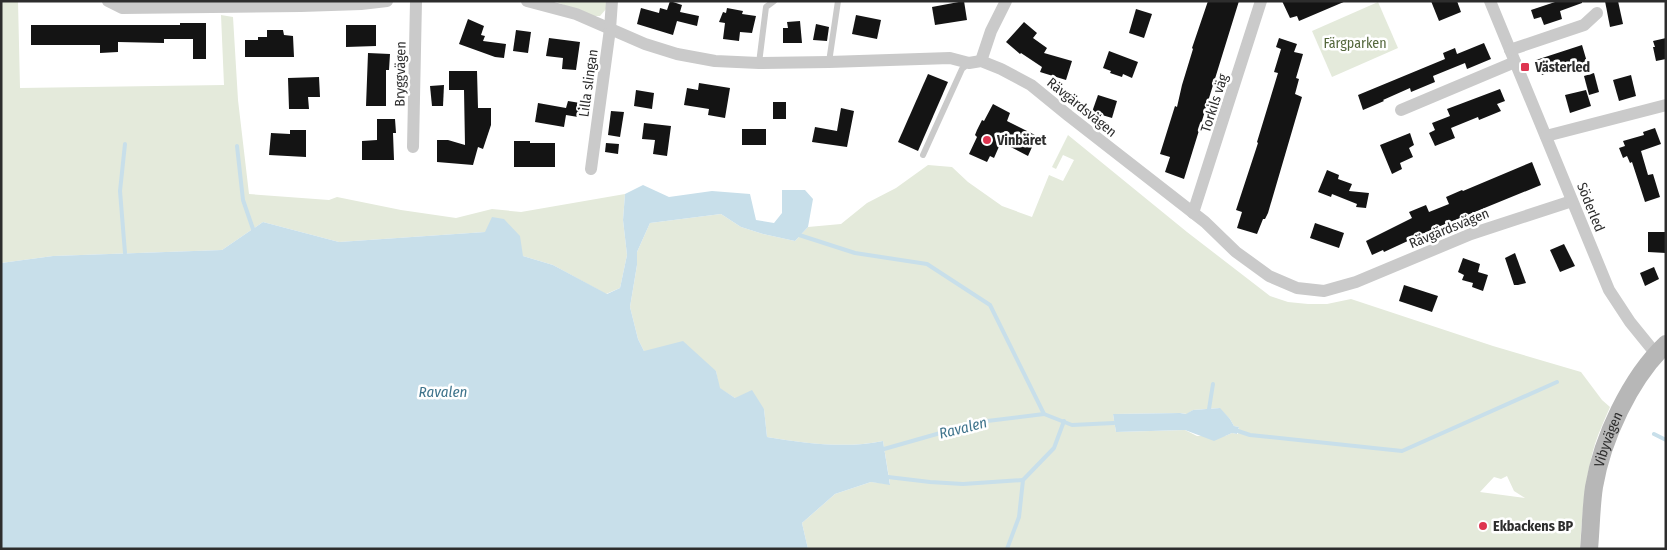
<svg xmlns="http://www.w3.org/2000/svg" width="1667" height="550" font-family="'Fira Sans Condensed',sans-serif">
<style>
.green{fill:#e4eadb;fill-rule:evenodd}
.water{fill:#c8dfea}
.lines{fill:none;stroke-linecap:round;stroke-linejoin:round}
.stream{stroke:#c8dfea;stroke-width:4}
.building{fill:#141414}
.lane{stroke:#cacaca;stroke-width:6}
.street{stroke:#cacaca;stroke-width:12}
.secondary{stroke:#b7b7b7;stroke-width:18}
.poi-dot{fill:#de3550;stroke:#fff;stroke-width:2}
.labels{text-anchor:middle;stroke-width:5;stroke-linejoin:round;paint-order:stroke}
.park-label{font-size:14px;fill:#54673c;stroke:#fff}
.poi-label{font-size:14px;font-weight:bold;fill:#2d2d2d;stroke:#fff;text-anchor:start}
.street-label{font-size:14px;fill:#2d2d2d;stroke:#fff}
.water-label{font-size:15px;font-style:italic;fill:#3f748c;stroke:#fff}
</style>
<rect width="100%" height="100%" fill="#fff"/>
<g class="green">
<polygon points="1,1 18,1 20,88 224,85 221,15 233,17 238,100 249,194 329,200 337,197 401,210 456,218 492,209 521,212 625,194 623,220 627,255 620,288 606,294 553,265 523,256 485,232 339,242 263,222 222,250 53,256 1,263"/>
<polygon points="554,1 606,1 606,9 600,16 592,16"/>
<polygon points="1378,2 1398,48 1332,77 1312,31"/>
<path d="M1068 135 1187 232 1270 296 1288 302 1308 304H1327L1351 299 1493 346 1581 372 1602 400 1610 407C1605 419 1599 431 1595 444 1585 478 1582 513 1580 549H808L802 523 835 494 871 482 890 484 883 441C844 449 805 443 767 437L764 409 735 398 719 388 716 371 644 351 638 339 630 307 637 265V252L650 223 721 214 741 227 763 234 795 241 808 227 841 224 867 203 896 188 928 165 952 167 968 182 1002 206 1032 217 1049 175 1063 181 1074 160 1063 155 1056 169 1052 167ZM1219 408 1230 419 1234 426 1239 427 1238 434 1232 433 1225 436H1197L1185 430 1116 432 1113 414 1180 413 1187 414 1193 410ZM1507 476 1514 491 1525 498 1480 492 1494 477 1501 479Z"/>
</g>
<g class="water">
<path d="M643 185 669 197 712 191 750 194 756 220 774 223 782 213V190H805L813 199 808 227 795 241 763 234 741 227 721 214 650 223 637 252V265L630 307 638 339 644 351 683 341 716 371 720 388 735 398 752 390 764 409 767 437C805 443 845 449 883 441L890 485 871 482 835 494 802 523 808 549H1V263L53 256 222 250 263 222 339 242 485 232 492 217 504 219 520 236 523 256 553 265 607 294 620 288 627 255 623 220 625 194Z"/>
<polygon points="1220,408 1230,419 1234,426 1239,427 1237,434 1232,433 1214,441 1185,430 1116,432 1113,414 1180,413 1186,414 1193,410"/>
</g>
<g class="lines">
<g class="stream">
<polyline points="237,146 243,200 253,229"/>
<polyline points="796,234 855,253 927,264 990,305 1044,414 1072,425 1114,423"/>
<polyline points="125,253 120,191 125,144"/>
<polyline points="1209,409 1213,384"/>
<polyline points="1238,431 1250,435 1402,451 1557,382"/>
<polyline points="1654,434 1666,440"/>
<polyline points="884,449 979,422 1044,414"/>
<polyline points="888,477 930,482 963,484 1023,480"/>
<polyline points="1007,549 1019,517 1023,480 1054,448 1064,421"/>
</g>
</g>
<g class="building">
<polygon points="670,1 682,5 680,12 699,16 697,26 677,21 673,35 637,24 641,8 659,13 660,8 667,10"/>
<polygon points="964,1 967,20 935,25 932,7"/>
<polygon points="1208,1 1239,1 1184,179 1165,172 1170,157 1160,154 1175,106 1177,107 1182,85 1193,49 1192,48"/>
<polygon points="1282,1 1346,1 1299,21 1297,16 1290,18"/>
<polygon points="1431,1 1457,1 1461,12 1439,21"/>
<polygon points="1558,1 1582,1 1582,3 1560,11 1562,19 1544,25 1541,17 1534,19 1531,10"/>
<polygon points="1605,1 1618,1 1623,24 1610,27"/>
<polygon points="727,8 743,11 742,14 756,16 752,33 740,32 739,41 723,39 725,23 719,22 723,12 726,13"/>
<polygon points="1136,9 1152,14 1144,38 1129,33"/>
<polygon points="856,15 881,20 877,39 852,34"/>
<polygon points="468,19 484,26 481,35 485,36 483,41 506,44 504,58 495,57 459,44"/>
<polygon points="800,21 802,43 783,43 783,28 788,28 787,22"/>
<polygon points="1024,22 1037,33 1033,38 1047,48 1044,53 1072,61 1066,80 1040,72 1042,67 1021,53 1020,54 1006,42"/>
<polygon points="180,23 206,23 206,59 193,59 193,39 164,39 164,43 118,42 118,52 100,53 100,45 31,45 31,25 180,25"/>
<polygon points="816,24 829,27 827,41 813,40"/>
<polygon points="346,25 376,25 376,46 346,47"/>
<polygon points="267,30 283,30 284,35 293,36 294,57 245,57 245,40 258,40 258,37 267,37"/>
<polygon points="516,30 531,32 528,53 513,51"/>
<polygon points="549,38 580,42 576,70 562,69 563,58 546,56"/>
<polygon points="1279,38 1297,44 1294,52 1303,54 1296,78 1299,79 1295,94 1302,97 1268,213 1265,219 1263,219 1257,234 1237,228 1242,212 1236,210 1258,143 1257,142 1278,73 1274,72 1281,49 1276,47"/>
<polygon points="1666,38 1666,59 1656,61 1653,47 1655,47 1653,41"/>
<polygon points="1484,43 1491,59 1467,69 1465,63 1433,76 1435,82 1411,92 1410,88 1383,100 1384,101 1363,110 1358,95 1445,59 1443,53 1455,48 1457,54"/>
<polygon points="1582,45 1587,62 1566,68 1565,66 1542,75 1536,60"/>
<polygon points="1109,51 1138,62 1132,78 1123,74 1122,77 1110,73 1111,71 1103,68"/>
<polygon points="368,53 390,54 389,70 386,70 386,106 366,106"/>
<polygon points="449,71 477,71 478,108 491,108 491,125 483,149 478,147 473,165 437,162 437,140 448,140 465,145 464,90 449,90"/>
<polygon points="1594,73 1599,92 1589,95 1584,76"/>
<polygon points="928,74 948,82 918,151 898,142"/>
<polygon points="1631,75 1636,96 1619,101 1613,80"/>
<polygon points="319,77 320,97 308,97 309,109 289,109 288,78"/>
<polygon points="699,83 730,88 725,118 708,115 709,109 684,105 687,88 698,90"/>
<polygon points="444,85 443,106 432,106 430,86"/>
<polygon points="1500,89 1505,101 1497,104 1501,111 1479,120 1478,117 1451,128 1455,138 1435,146 1429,133 1435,130 1432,123 1450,116 1447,109"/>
<polygon points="636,90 654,93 652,109 634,106"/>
<polygon points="1586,90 1591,106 1570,113 1565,95"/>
<polygon points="1098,95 1117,101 1112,118 1092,112"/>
<polygon points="568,101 580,103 578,117 566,115 564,127 535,122 538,103 566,108"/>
<rect x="773" y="102" width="13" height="17"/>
<polygon points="993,104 1010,113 1007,121 1037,136 1028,156 1001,142 994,158 990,156 987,162 969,154 977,137 975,135 977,130 982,120 984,121"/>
<polygon points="841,108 854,111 847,147 812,142 815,127 837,131"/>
<polygon points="611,111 624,112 620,137 608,135"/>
<polygon points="377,119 395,119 396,133 393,133 394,160 362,160 362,141 377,140"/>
<polygon points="644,123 671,126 667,156 653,154 655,140 642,139"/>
<polygon points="1655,128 1661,144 1641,151 1648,175 1653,174 1660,197 1645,202 1632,162 1630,163 1627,156 1623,158 1619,148 1625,146 1623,141 1644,135 1643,132"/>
<rect x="742" y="129" width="24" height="16"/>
<polygon points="290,130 306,130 306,157 269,155 271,133 290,134"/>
<polygon points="1410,133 1414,145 1409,148 1413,157 1400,163 1402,169 1392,174 1380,145"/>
<polygon points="514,141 530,141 530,143 555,143 555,167 514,167"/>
<polygon points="606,143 619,144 618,154 605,152"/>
<polygon points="1532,162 1541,185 1438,227 1384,252 1383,250 1372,255 1366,241 1412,218 1409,212 1426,205 1429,212 1449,204 1446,197 1462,190 1463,191"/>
<polygon points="1327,170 1339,175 1338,179 1352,184 1349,191 1369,193 1366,208 1356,207 1357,204 1332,194 1331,197 1318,192"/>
<polygon points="1315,223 1344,233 1339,248 1310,238"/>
<polygon points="1648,232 1666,232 1666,253 1648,252"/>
<polygon points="1564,244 1575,266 1560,272 1550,250"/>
<polygon points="1515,253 1526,283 1518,285 1514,285 1505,258"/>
<polygon points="1463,258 1480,264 1478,272 1488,275 1483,291 1472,287 1473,283 1462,280 1464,275 1458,272"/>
<polygon points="1654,267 1659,279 1645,286 1640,273"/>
<polygon points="1404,285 1438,296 1432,312 1399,301"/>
</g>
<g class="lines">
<g class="lane">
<polyline points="829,62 838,1"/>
<polyline points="759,63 766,7 774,1"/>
<polyline points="923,155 962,69 969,63"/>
</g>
<g class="street">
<polyline points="108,1 122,8 301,6 361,4 387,1"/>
<polyline points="527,1 576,14 645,44 677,54 715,61 759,63 829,62 950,58 969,63 981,61 1001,69 1031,85 1069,116 1205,222 1236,252 1269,276 1297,288 1324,291 1356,282 1471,234 1572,201"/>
<polyline points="1490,1 1609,290 1630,322 1656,354"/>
<polyline points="1510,50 1584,25 1597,13"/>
<polyline points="981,61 991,31 1006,1"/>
<polyline points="1401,110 1515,62"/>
<polyline points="1546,136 1666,105"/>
<polyline points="413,147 416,1"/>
<polyline points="591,169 610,29 612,1"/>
<polyline points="1193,213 1261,1"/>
</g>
<path class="secondary" id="s1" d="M1589 549C1591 528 1591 507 1594 487 1602 439 1630 378 1666 344"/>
</g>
<g class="poi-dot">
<rect x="1520" y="62" width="10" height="10" rx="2.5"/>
<circle cx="987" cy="140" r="5"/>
<circle cx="1483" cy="526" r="5"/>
</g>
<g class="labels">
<g class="park-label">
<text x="1355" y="48">Färgparken</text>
</g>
<g class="poi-label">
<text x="1535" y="72">Västerled</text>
<text x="997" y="145">Vinbäret</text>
<text x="1493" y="531">Ekbackens BP</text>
</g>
<g class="street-label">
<text transform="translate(400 74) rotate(-89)" y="5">Bryggvägen</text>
<text transform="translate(588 83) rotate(-82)" y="5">Lilla slingan</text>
<text transform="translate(1214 103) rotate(-72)" y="5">Torkils väg</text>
<text transform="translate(1082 107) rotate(39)" y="5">Rävgärdsvägen</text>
<text transform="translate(1591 207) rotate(68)" y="5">Söderled</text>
<text transform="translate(1449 228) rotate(-22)" y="5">Rävgärdsvägen</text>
<text dy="5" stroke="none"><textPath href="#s1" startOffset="112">Vibyvägen</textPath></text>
</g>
<g class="water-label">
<text x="443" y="397">Ravalen</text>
<text transform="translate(963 428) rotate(-14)" y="5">Ravalen</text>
</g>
</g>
<rect width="1667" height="550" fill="none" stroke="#2d2d2d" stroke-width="5"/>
</svg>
